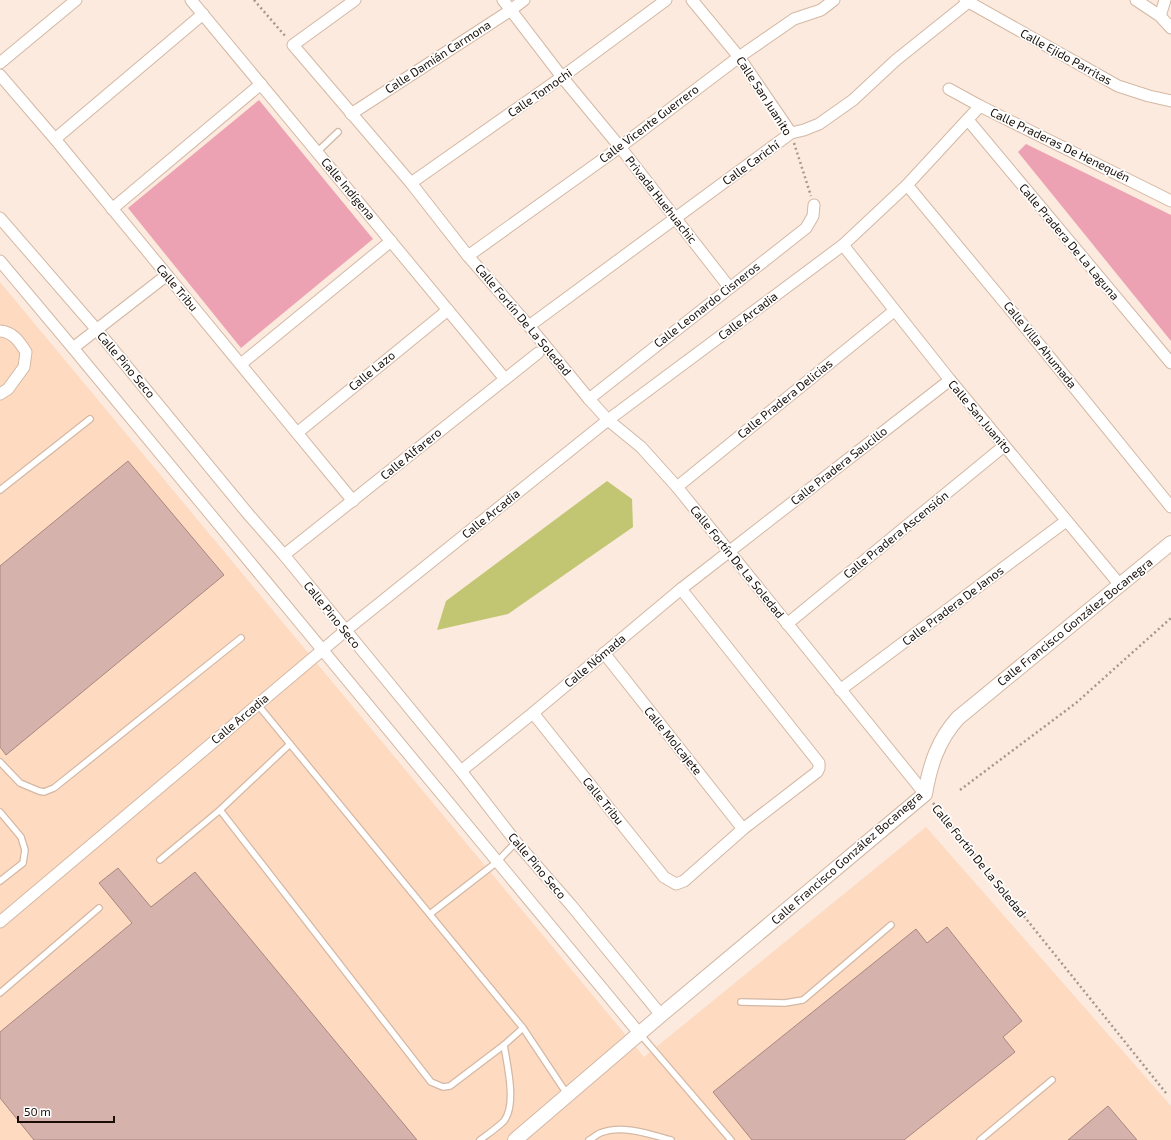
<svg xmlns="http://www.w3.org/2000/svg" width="1171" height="1140" font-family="'Exo 2',sans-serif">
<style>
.built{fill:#fedac1}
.green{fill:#eca2b2}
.water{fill:#c2c672}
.building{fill:#d5b2ab;stroke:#a88780}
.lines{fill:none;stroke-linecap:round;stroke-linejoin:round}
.service-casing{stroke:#d4b8a4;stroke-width:8}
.minor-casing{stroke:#d4b8a4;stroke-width:13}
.tertiary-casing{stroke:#d4b8a4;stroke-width:16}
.path{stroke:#a5978c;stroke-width:2.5;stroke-dasharray:2 3;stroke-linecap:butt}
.service{stroke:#fff;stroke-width:5.5}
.minor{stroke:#fff;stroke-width:11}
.tertiary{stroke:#fff;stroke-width:14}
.labels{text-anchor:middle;stroke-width:3.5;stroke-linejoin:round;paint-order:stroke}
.street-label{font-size:12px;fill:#180f08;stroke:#fff}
</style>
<rect width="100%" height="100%" fill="#fbeadd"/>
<polygon class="built" points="0,282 644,1057 926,827 1171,1106 1171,1140 0,1140"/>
<g class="green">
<polygon points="259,100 373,239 241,348 128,208"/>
<polygon points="1026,144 1171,215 1171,341 1018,152"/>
</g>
<polygon class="water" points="607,481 632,499 633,527 508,614 437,630 446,601"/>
<g class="building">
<polygon points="128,461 224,575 6,755 0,747 0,566"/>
<polygon points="118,868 151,907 195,872 417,1140 34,1140 0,1098 0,1032 132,923 99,883"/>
<polygon points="947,927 1022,1021 1003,1037 1015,1052 904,1140 752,1140 713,1092 916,929 927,943"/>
<polygon points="1108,1106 1137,1140 1068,1140"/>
</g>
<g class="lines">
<g class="service-casing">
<g id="service">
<polyline points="317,152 338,132"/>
<polyline points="0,490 90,419"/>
<polyline points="258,705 523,1028 567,1094"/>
<polyline points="290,744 220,810 431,1082 443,1087 450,1086 504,1045 523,1028"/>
<polyline points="0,762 20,783 39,791 44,792 54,788 241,638"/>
<polyline points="0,812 21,837 25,850 23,863 0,881"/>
<polyline points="160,860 220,810"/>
<polyline points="430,914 497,862 516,842"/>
<polyline points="0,993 99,908"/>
<polyline points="741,1002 785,1003 803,1000 891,925"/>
<polyline points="640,1034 731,1140"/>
<path d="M480 1140C488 1134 497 1128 504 1121 517 1104 507 1065 504 1045"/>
<path d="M589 1140C593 1138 596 1135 600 1133 622 1124 649 1134 671 1140"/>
<polyline points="980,1140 1052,1080"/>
</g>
</g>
<g class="minor-casing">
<g id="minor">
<polyline points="191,0 505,379"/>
<polyline points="355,0 293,45 411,183 468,256 529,326 589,399 608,420 641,447 677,487 925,794"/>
<polyline points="503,0 562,77 620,147 729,287"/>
<polyline points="692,0 739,57 791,133"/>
<polyline points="965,0 1118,86 1149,96 1171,101"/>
<polyline points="1136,0 1160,16 1171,28"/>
<polyline points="1160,16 1165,0"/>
<polyline points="0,63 76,0"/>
<polyline points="0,75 55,139 353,501"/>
<polyline points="949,89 980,106 1171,201"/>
<polyline points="351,114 511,10 524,0"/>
<polyline points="968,120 1171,363"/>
<polyline points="55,139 203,14"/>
<polyline points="411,183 562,77 666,0"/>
<polyline points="907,185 1043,349 1171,507"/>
<polyline points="112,209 261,84"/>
<polyline points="0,218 97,330 249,515 284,555 461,771 516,842 571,905 661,1015"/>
<polyline points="843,245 950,380 1120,585"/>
<polyline points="468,256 620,147 739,57 794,19 821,10 834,0"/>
<polyline points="0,261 73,348 639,1033"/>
<polyline points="529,326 791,133 804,130 819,124 853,100 896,60 971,0"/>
<path d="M0 331C13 332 19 341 26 352L24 367 8 389 0 394"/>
<polyline points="73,348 167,275"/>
<polyline points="241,364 391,241"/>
<polyline points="589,399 806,228 813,216 814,205"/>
<polyline points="297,433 448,310"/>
<polyline points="677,487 894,311"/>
<polyline points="284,555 538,353"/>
<polyline points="787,624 1004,446"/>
<polyline points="604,653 743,829"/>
<polyline points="840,690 1066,521"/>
<polyline points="533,713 664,877 676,884 684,881 743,829 817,772 819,768 819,763 681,589"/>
<polyline points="461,771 533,713 681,589 950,380"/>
<polyline points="0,922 345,631 608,420 843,245 907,185 980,106"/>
</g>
</g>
<g class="tertiary-casing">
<path id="tertiary" d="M515 1140 661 1015 925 794C930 765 938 740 958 718L1171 543"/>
</g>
<g class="path">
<polyline points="254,0 286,37"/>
<polyline points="794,143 811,196"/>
<polyline points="960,790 1076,703 1171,618"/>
<polyline points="933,803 1166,1093"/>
</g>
<use href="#service" class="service"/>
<use href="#minor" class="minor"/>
<use href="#tertiary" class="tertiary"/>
</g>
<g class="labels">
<g class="street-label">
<text transform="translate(438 57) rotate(-33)" y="4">Calle Damián Carmona</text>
<text transform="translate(1066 57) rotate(29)" y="4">Calle Ejido Parritas</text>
<text transform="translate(540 93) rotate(-35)" y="4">Calle Tomochi</text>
<text transform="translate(764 96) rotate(57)" y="4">Calle San Juanito</text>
<text transform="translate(649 124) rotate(-37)" y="4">Calle Vicente Guerrero</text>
<text transform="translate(1060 145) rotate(26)" y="4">Calle Praderas De Henequén</text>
<text transform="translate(751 163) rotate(-36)" y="4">Calle Carichí</text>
<text transform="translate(348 189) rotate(50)" y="4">Calle Indígena</text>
<text transform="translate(661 200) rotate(52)" y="4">Privada Huehuachic</text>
<text transform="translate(1069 242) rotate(50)" y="4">Calle Pradera De La Laguna</text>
<text transform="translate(177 288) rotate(50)" y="4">Calle Tribu</text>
<text transform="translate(707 305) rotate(-38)" y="4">Calle Leonardo Cisneros</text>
<text transform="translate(748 316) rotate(-37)" y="4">Calle Arcadia</text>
<text transform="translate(523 320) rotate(50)" y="4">Calle Fortín De La Soledad</text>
<text transform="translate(1040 345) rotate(51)" y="4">Calle Villa Ahumada</text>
<text transform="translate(126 365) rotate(50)" y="4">Calle Pino Seco</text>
<text transform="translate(372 371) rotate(-39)" y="4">Calle Lazo</text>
<text transform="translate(785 399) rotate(-39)" y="4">Calle Pradera Delicias</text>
<text transform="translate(980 417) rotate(50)" y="4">Calle San Juanito</text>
<text transform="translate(411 454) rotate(-39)" y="4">Calle Alfarero</text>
<text transform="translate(839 466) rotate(-38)" y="4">Calle Pradera Saucillo</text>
<text transform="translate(491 514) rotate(-39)" y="4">Calle Arcadia</text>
<text transform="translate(896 535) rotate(-39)" y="4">Calle Pradera Ascensión</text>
<text transform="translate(737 562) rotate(51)" y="4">Calle Fortín De La Soledad</text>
<text transform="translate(953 606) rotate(-37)" y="4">Calle Pradera De Janos</text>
<text transform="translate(332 615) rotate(51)" y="4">Calle Pino Seco</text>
<text transform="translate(1075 622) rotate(-39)" y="4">Calle Francisco González Bocanegra</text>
<text transform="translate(595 661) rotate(-40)" y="4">Calle Nómada</text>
<text transform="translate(240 719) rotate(-40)" y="4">Calle Arcadia</text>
<text transform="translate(673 741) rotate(51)" y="4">Calle Molcajete</text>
<text transform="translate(603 801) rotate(51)" y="4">Calle Tribu</text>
<text transform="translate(847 858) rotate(-41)" y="4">Calle Francisco González Bocanegra</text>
<text transform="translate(979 861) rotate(51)" y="4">Calle Fortín De La Soledad</text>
<text transform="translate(537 866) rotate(50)" y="4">Calle Pino Seco</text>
</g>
</g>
<path d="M18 1116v6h96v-6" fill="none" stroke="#180f08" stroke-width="2"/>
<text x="24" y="1116" font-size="12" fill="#180f08" stroke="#ffffff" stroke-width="3" paint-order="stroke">50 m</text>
</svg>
